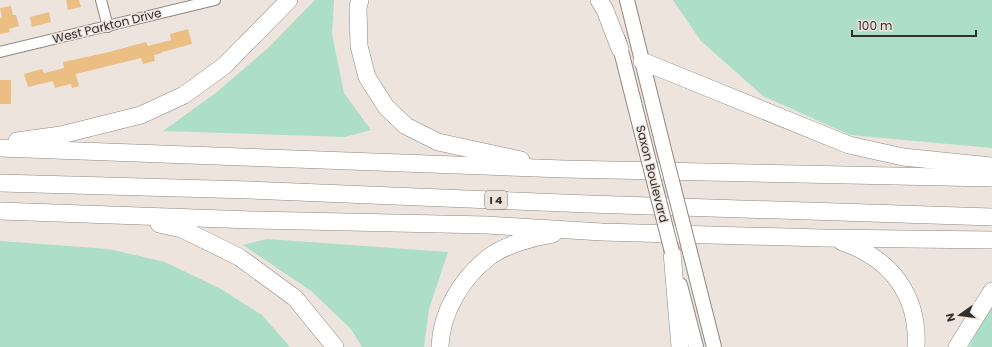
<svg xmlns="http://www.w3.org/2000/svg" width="992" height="347" font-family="Poppins,sans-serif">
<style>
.green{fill:#addec7}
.building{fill:#ebbf84}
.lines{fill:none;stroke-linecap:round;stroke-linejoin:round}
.minor-casing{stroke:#908781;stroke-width:12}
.secondary-casing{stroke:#908781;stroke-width:16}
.motorway-casing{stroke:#908781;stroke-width:18}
.minor{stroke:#fff;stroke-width:10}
.secondary{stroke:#fff;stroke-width:14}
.motorway{stroke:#fff;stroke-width:17}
.secondary-bridge-casing{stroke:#908781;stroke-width:16;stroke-linecap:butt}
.secondary-bridge{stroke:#fff;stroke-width:14}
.labels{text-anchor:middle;stroke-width:3;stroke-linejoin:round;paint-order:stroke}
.shield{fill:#eee4de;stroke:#6b6562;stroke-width:1}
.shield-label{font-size:11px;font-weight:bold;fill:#332f2d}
.street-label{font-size:12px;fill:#332f2d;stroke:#eee4de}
</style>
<rect width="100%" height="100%" fill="#eee4de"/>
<g class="green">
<polygon points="315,0 334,0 332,34 344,93 371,130 345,137 163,131 217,92 268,48"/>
<polygon points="673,0 992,0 992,148 850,135 763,96 701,41"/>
<polygon points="267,239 448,252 429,309 424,347 362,347 351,329 311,291 243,245"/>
<polygon points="0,241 109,249 165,262 221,289 262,315 290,347 0,347"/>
<polygon points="992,308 992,347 969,347 983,320"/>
</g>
<g class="building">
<polygon points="66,0 79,0 81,7 68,10"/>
<polygon points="11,6 13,15 16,15 19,26 9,29 10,32 0,34 0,18 2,18 0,8"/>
<polygon points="49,12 51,22 32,27 30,17"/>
<polygon points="188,29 192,44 162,52 162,53 154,55 155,61 143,64 141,58 76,74 79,86 72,88 71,84 55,88 53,81 28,87 24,74 42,69 44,73 64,68 63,62 109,52 146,42 148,46 171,40 170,34"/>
<rect x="0" y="80" width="11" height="24"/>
</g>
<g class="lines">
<g class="minor-casing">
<g id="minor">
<polyline points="101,0 108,27"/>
<polyline points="0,52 215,0"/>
</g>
</g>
<g class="secondary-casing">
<g id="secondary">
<polyline points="627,0 664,150"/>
<polyline points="618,39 644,142"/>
<polyline points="690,252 714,347"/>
<polyline points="680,285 696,347"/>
</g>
</g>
<g class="motorway-casing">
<g id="motorway">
<polyline points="360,0 358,7 359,46 367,77 386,107 406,126 438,142 521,160"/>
<polyline points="599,0 605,10 620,49"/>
<polyline points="642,61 849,145 903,157 992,166"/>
<polyline points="17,141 61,135 141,115 184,95 224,66 289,0"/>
<polyline points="0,148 564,169 992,178"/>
<polyline points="0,183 249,190 589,204 992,217"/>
<polyline points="0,211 252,220 487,225 602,232 822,238 992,240"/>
<polyline points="159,224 182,229 239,257 295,298 335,347"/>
<path d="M842 242C891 258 919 296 916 347"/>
<polyline points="672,252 680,347"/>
<path d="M440 347C441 312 462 278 489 257 505 245 533 237 553 234"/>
<polyline points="957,347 992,291"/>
</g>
</g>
<use href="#minor" class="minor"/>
<use href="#secondary" class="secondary"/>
<use href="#motorway" class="motorway"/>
<g class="secondary-bridge-casing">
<g id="secondary-bridge">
<polyline points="644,142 672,252"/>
<polyline points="664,150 690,252"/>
</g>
</g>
<use href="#secondary-bridge" class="secondary-bridge"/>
</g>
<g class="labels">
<rect class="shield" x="485" y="191" width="22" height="18" rx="3"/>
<g class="shield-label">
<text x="496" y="204">I 4</text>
</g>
<g class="street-label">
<text transform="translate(107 26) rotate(-14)" y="4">West Parkton Drive</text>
<text transform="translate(652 174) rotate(76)" y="4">Saxon Boulevard</text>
</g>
</g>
<g transform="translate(960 315) rotate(256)" stroke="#eee4de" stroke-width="3" paint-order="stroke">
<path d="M0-3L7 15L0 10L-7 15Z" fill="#332f2d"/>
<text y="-6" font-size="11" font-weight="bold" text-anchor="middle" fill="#332f2d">N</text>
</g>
<path d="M852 30v6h124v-6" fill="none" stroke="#332f2d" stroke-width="2"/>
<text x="858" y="30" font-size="12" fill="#332f2d" stroke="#eee4de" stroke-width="3" paint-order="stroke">100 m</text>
</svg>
